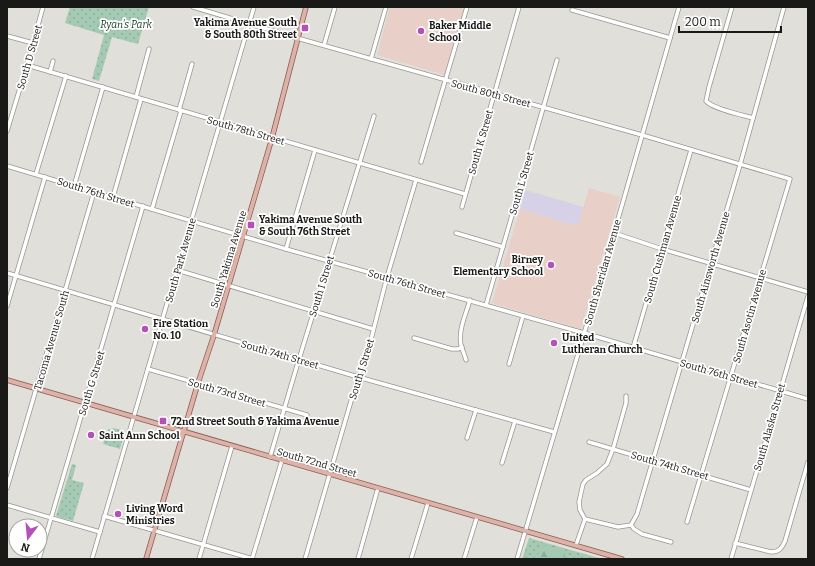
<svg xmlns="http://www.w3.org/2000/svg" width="815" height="566" font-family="Bitter,serif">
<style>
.commercial{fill:#d7d1e7}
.education{fill:#e8cfc7}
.grass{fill:url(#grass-dots)}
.forest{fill:url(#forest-firs)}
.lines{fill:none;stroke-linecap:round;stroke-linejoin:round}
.minor-casing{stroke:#979692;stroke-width:5}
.major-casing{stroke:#895b50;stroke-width:5.5}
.minor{stroke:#fff;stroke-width:3.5}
.major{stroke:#ddb2a9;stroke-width:4}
.poi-dot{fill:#b451b8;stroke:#fff;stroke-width:1.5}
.labels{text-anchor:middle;stroke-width:3.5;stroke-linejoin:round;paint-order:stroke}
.poi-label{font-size:10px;font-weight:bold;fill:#191917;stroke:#fff;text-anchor:start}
.park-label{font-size:10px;font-style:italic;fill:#123824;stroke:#fff}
.street-label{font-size:10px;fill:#191917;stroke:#fff}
</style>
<defs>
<pattern id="grass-dots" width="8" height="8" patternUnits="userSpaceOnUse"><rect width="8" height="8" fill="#a5cab3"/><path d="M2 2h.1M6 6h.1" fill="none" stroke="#8dad99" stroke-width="1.8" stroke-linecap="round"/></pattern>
<pattern id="forest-firs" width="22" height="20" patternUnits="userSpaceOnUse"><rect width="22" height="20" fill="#a5cab3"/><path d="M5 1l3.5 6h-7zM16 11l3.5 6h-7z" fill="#8dad99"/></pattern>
</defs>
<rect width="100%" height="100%" fill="#e0dfda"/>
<polygon class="commercial" points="525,190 584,207 578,226 520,209"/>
<g class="education">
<polygon points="390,7 465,7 445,75 377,55"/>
<polygon points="589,188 620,197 581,329 492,303 520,209 578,226"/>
</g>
<g class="grass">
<polygon points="70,7 149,7 138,44 112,37 99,81 92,79 104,35 65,23"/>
<polygon points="113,428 125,431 120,449 103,444 108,429 112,430"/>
<polygon points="72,464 76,465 72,480 84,483 73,521 56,516"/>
<polygon points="529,538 602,559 522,559"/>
</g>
<polygon class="forest" points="550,545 563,549 565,552 564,559 535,559 543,546"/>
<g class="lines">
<g class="minor-casing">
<g id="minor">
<polyline points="193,7 297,38 642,135 790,179 687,522"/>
<path d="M732 7 709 87 706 101C713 109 742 115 753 118"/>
<polyline points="572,10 670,38"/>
<polyline points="7,36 33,43"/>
<polyline points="324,45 335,7"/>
<polyline points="371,59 386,7"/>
<path d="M27 65C173 108 319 151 465 194"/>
<polyline points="50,72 53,61"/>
<polyline points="136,97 149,49"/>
<polyline points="179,110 192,64"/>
<polyline points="7,131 27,65 43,7"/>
<polyline points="421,162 467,7"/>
<polyline points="7,166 286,249 584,333 808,399"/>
<polyline points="36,174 66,76"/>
<polyline points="74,186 103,87"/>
<polyline points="113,197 141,99"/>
<polyline points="462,207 519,7"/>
<polyline points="152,209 181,111"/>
<polyline points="456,233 503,247"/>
<polyline points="614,233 662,249 808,292"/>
<polyline points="286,249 315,150"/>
<polyline points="177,270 373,329"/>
<polyline points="7,273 358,377 554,432"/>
<polyline points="486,305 557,60"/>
<polyline points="7,306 45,177"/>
<polyline points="414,338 452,349 458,349 462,347"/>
<polyline points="633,348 691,150"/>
<path d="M466 360C465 355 462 350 461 345 458 330 466 314 470 300"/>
<polyline points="509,364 523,316"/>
<polyline points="148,369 307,415"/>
<polyline points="467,438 476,410"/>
<polyline points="589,442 751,490"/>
<polyline points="270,457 296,369 374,116"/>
<polyline points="502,463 515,421"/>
<polyline points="7,488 94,192"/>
<polyline points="7,505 100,532"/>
<polyline points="104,516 253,559"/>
<polyline points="585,519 580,510 579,502 583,484 586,480 597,473 607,464 613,449 626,403 626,396"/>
<polyline points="585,519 618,527 631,525"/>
<polyline points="631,525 637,514 740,165 784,7"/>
<polyline points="631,525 634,529 642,534 671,542"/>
<path d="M735 543 771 552C779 552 782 548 785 541L808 462"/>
<polyline points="576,545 585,519"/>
<polyline points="39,559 143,206"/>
<polyline points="92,559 254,7"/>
<polyline points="199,559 232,446"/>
<polyline points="252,559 282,460"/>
<polyline points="305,559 358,377 368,351 387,277 416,180"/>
<polyline points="358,559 378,488"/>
<polyline points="411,559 428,503"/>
<polyline points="464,559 477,517"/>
<polyline points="517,559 614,233 679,7"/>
<polyline points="731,559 808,296"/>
</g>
</g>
<g class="major-casing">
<g id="major">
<polyline points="7,380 622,559"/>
<polyline points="146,559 198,383 214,335 272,138 306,7"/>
</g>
</g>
<use href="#minor" class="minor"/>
<use href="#major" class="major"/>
</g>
<g class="poi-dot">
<rect x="301" y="24" width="8" height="8" rx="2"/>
<circle cx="421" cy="31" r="4"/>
<rect x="247" y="221" width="8" height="8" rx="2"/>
<circle cx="551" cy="265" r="4"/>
<circle cx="145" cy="329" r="4"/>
<circle cx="554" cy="343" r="4"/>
<rect x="159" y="417" width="8" height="8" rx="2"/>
<circle cx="91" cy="435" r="4"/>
<circle cx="118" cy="514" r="4"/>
</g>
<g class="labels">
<g class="poi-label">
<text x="297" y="26" text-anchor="end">Yakima Avenue South<tspan x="297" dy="12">&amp; South 80th Street</tspan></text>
<text x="429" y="29">Baker Middle<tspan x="429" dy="12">School</tspan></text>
<text x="259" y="223">Yakima Avenue South<tspan x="259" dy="12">&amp; South 76th Street</tspan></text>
<text x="543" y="263" text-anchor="end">Birney<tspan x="543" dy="12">Elementary School</tspan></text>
<text x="153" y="327">Fire Station<tspan x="153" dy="12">No. 10</tspan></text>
<text x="562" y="341">United<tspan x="562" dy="12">Lutheran Church</tspan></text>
<text x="171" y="425">72nd Street South &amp; Yakima Avenue</text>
<text x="99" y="439">Saint Ann School</text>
<text x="126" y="512">Living Word<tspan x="126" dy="12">Ministries</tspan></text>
</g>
<g class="park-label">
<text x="126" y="28">Ryan's Park</text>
</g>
<g class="street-label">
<text transform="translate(29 57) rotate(-74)" y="4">South D Street</text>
<text transform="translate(491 93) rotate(15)" y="4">South 80th Street</text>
<text transform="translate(246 130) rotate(16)" y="4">South 78th Street</text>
<text transform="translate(480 142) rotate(-74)" y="4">South K Street</text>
<text transform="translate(521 183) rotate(-74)" y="4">South L Street</text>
<text transform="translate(96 192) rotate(17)" y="4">South 76th Street</text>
<text transform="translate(662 249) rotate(-74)" y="4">South Cushman Avenue</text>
<text transform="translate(228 259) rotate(-73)" y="4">South Yakima Avenue</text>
<text transform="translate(180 260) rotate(-74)" y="4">South Park Avenue</text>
<text transform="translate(710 267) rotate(-74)" y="4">South Ainsworth Avenue</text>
<text transform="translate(602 272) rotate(-74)" y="4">South Sheridan Avenue</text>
<text transform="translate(407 283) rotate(16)" y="4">South 76th Street</text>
<text transform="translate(321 286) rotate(-73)" y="4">South I Street</text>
<text transform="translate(749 316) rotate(-74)" y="4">South Asotin Avenue</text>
<text transform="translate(51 340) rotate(-74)" y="4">Tacoma Avenue South</text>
<text transform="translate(280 354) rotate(16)" y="4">South 74th Street</text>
<text transform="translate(361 369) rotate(-73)" y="4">South J Street</text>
<text transform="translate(719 373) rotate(16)" y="4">South 76th Street</text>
<text transform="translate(91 383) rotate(-73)" y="4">South G Street</text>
<text transform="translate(227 392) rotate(16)" y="4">South 73rd Street</text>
<text transform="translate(769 427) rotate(-74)" y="4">South Alaska Street</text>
<text transform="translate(317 462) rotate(16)" y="4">South 72nd Street</text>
<text transform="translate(670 465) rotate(16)" y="4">South 74th Street</text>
</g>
</g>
<rect width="815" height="566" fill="none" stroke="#191917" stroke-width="16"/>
<g transform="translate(28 538) rotate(196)"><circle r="19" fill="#ffffff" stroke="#a3a3a2"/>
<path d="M0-3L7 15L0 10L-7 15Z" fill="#b451b8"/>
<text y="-6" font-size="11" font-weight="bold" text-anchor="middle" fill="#191917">N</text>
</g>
<path d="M679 26v6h102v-6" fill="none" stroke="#191917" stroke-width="2"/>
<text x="685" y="26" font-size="12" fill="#191917" stroke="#ffffff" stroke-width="3" paint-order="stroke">200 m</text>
</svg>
